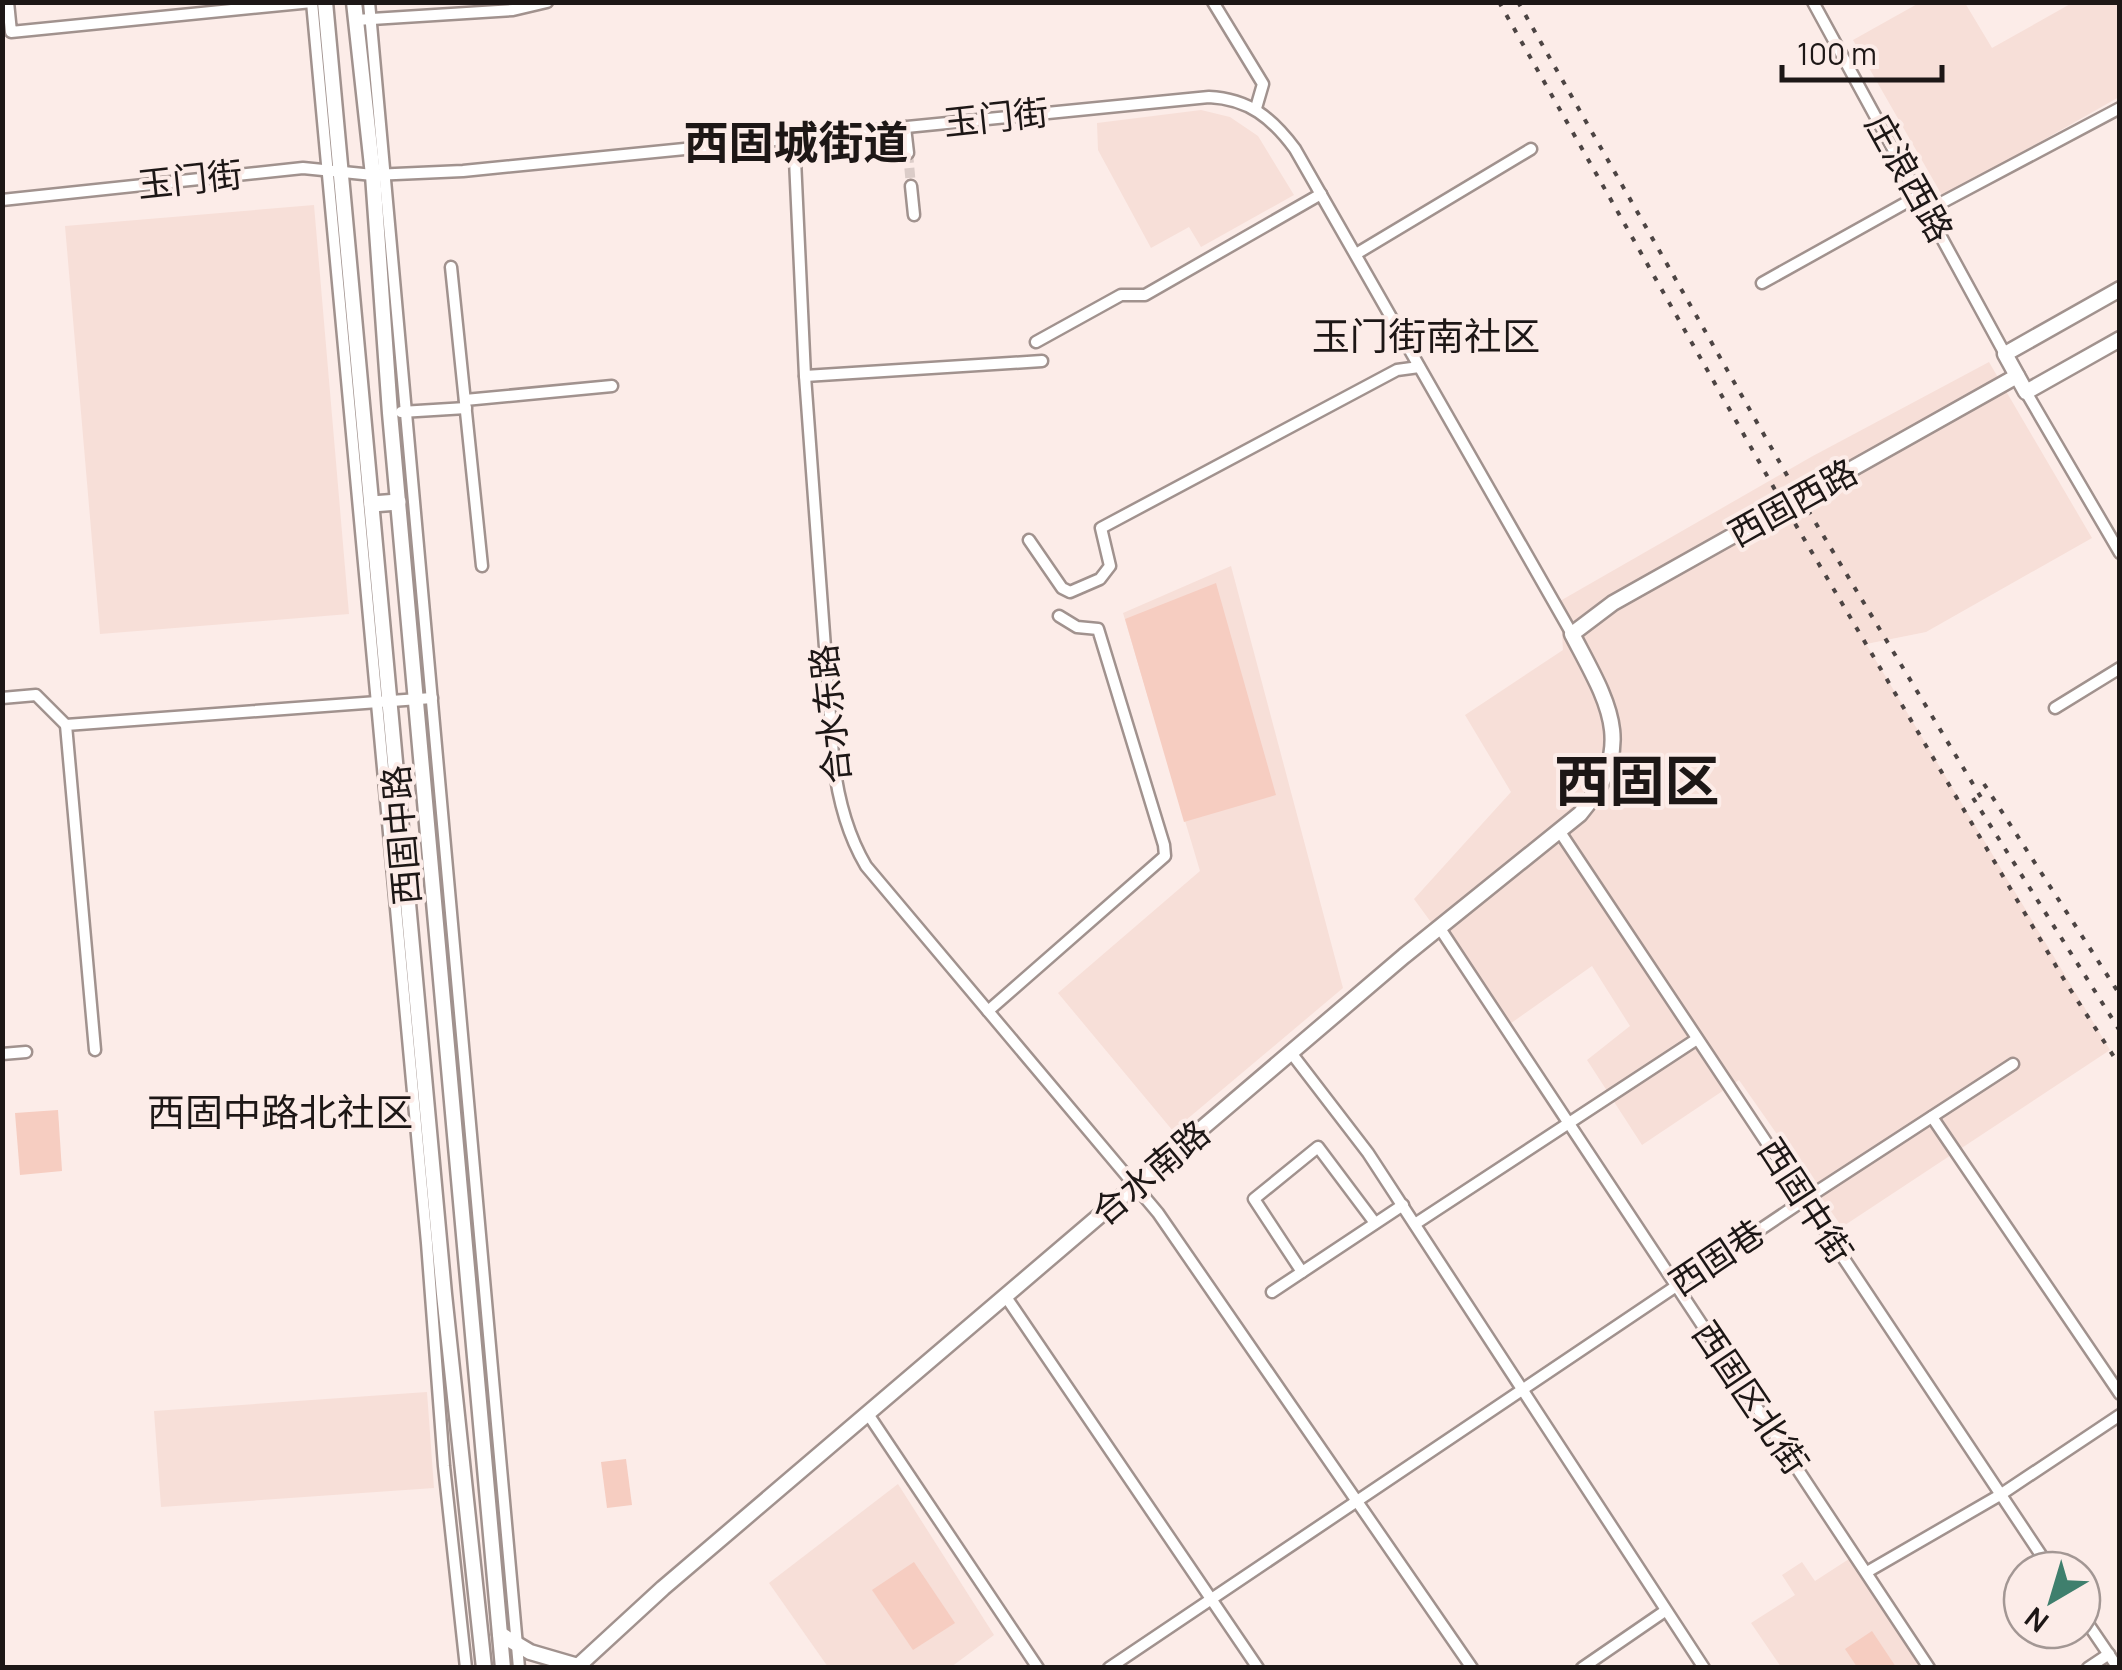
<svg xmlns="http://www.w3.org/2000/svg" width="2122" height="1670" font-family="Manrope,'Noto Sans SC',sans-serif">
<style>
.built{fill:#f7dfd8}
.green{fill:#f6cdc1}
.lines{fill:none;stroke-linecap:round;stroke-linejoin:round}
.minor-tunnel{stroke:#dbccc8;stroke-width:10;stroke-dasharray:10 5;stroke-linecap:butt}
.minor-casing{stroke:#a1928e;stroke-width:15}
.major-casing{stroke:#a1928e;stroke-width:19}
.highway-casing{stroke:#a1928e;stroke-width:20}
.minor{stroke:#fff;stroke-width:10}
.major{stroke:#fff;stroke-width:14}
.highway{stroke:#fff;stroke-width:15}
.rail{stroke:#4c4443;stroke-width:4;stroke-dasharray:5 10;stroke-linecap:butt}
.labels{text-anchor:middle;stroke-width:8;stroke-linejoin:round;paint-order:stroke}
.street-label{font-size:35px;fill:#1d1716;stroke:#fcece8}
.neighbourhood-label{font-size:38px;fill:#1d1716;stroke:#fcece8}
.district-label{font-size:45px;font-weight:bold;fill:#1d1716;stroke:#fcece8}
.town-label{font-size:55px;font-weight:bold;fill:#1d1716;stroke:#fcece8}
</style>
<rect width="100%" height="100%" fill="#fcece8"/>
<g class="built">
<polygon points="1919,3 1965,3 1992,48 2072,3 2118,3 2119,97 1943,197 1853,40"/>
<polygon points="1201,110 1230,117 1258,136 1294,195 1201,247 1189,227 1151,248 1098,150 1097,123"/>
<polygon points="314,205 349,614 100,634 65,226"/>
<polygon points="1989,362 2092,538 1926,632 1866,644 2110,1050 1842,1227 1739,1080 1642,1145 1587,1060 1630,1026 1592,966 1507,1026 1414,899 1511,792 1465,715 1563,650 1560,601 1811,457"/>
<polygon points="1231,566 1343,988 1173,1131 1058,993 1200,871 1123,613"/>
<polygon points="427,1392 434,1488 161,1507 154,1411"/>
<polygon points="898,1484 994,1635 951,1667 828,1667 769,1583"/>
<polygon points="1849,1559 1921,1667 1781,1667 1751,1623 1795,1595 1782,1575 1802,1562 1815,1581"/>
</g>
<g class="green">
<polygon points="1216,583 1276,795 1184,822 1125,619"/>
<polygon points="58,1110 62,1171 20,1175 15,1113"/>
<polygon points="626,1459 632,1505 607,1508 601,1462"/>
<polygon points="914,1562 955,1623 913,1650 872,1590"/>
<polygon points="1872,1631 1896,1667 1857,1667 1845,1649"/>
</g>
<g class="lines">
<polyline class="minor-tunnel" points="908,153 911,186"/>
<g class="minor-casing">
<g id="minor">
<polyline points="8,2 11,32 312,2"/>
<polyline points="312,2 427,1243 444,1466 466,1668"/>
<polyline points="369,2 519,1668"/>
<polyline points="1213,2 1263,84 1256,108"/>
<polyline points="1813,2 2005,354"/>
<polyline points="356,20 513,10 547,2"/>
<polyline points="905,127 908,153"/>
<path d="M794 138 805 376 833 756C837 795 846 832 866 866L1158 1213 1472 1668"/>
<polyline points="911,186 914,215"/>
<path d="M2 200 303 168 373 175 463 171 1209 97C1249 99 1272 118 1295 149L1572 634"/>
<polyline points="1926,211 2120,108"/>
<polyline points="1356,254 1531,149"/>
<polyline points="451,267 482,566"/>
<polyline points="1762,283 1918,196"/>
<polyline points="1036,342 1121,295 1145,295 1321,194"/>
<polyline points="805,376 1042,361"/>
<polyline points="2026,392 2120,553"/>
<polyline points="465,400 612,386"/>
<polyline points="401,412 466,408"/>
<polyline points="1029,540 1062,588 1070,592 1100,579 1110,566 1101,528 1397,370 1419,367"/>
<polyline points="2,698 36,695 66,725"/>
<polyline points="2055,708 2120,668"/>
<polyline points="1560,832 2051,1570"/>
<polyline points="1439,927 1929,1668"/>
<polyline points="988,1011 1165,856 1164,845 1098,629 1077,627 1059,616"/>
<polyline points="95,1050 66,725 432,698"/>
<polyline points="2,1054 26,1052"/>
<polyline points="1292,1054 1368,1153 1704,1668"/>
<polyline points="1932,1117 2120,1394"/>
<polyline points="1415,1224 1697,1039"/>
<polyline points="1302,1272 1254,1199 1318,1147 1375,1223"/>
<polyline points="1272,1292 1403,1205"/>
<polyline points="1006,1297 1258,1668"/>
<polyline points="868,1414 1038,1668"/>
<polyline points="1867,1572 2000,1495 2120,1415"/>
<polyline points="2082,1615 2118,1668"/>
<polyline points="1109,1668 1804,1200 2013,1064"/>
<polyline points="1582,1668 1665,1611"/>
<polyline points="2088,1668 2109,1654"/>
</g>
</g>
<g class="major-casing">
<g id="major">
<polyline points="325,2 444,1294 484,1668"/>
<polyline points="354,2 373,175 390,413 503,1668"/>
<polyline points="2120,289 2005,354 2026,392 2120,339"/>
<polyline points="500,1634 530,1652 578,1666"/>
<path d="M576 1668 663 1588 1404 956 1580 814C1638 745 1608 703 1572 634L1613 603 2017 376"/>
</g>
</g>
<g class="highway-casing">
<polyline id="highway" points="372,504 398,502"/>
</g>
<use href="#minor" class="minor"/>
<use href="#major" class="major"/>
<use href="#highway" class="highway"/>
<g class="rail">
<polyline points="1499,2 1774,488 2066,983 2120,1066"/>
<polyline points="1518,2 1788,477 1985,804"/>
<polyline points="1984,784 2120,995"/>
<polyline points="1973,798 2120,1031"/>
</g>
</g>
<g class="labels">
<g class="street-label">
<text transform="translate(996 118) rotate(-6)" y="12">玉门街</text>
<text transform="translate(1909 178) rotate(61)" y="12">庄浪西路</text>
<text transform="translate(190 180) rotate(-6)" y="12">玉门街</text>
<text transform="translate(1793 503) rotate(-29)" y="12">西固西路</text>
<text transform="translate(831 714) rotate(-96)" y="12">合水东路</text>
<text transform="translate(402 835) rotate(-95)" y="12">西固中路</text>
<text transform="translate(1151 1173) rotate(-40)" y="12">合水南路</text>
<text transform="translate(1805 1201) rotate(57)" y="12">西固中街</text>
<text transform="translate(1717 1258) rotate(-34)" y="12">西固巷</text>
<text transform="translate(1750 1398) rotate(56)" y="12">西固区北街</text>
</g>
<g class="neighbourhood-label">
<text x="1426" y="350">玉门街南社区</text>
<text x="280" y="1126">西固中路北社区</text>
</g>
<g class="district-label">
<text x="796" y="159">西固城街道</text>
</g>
<g class="town-label">
<text x="1637" y="801">西固区</text>
</g>
</g>
<rect width="2122" height="1670" fill="none" stroke="#1d1716" stroke-width="10"/>
<g transform="translate(2052 1600) rotate(218)"><circle r="48" fill="#fcece8" stroke="#a39794" stroke-width="2.5"/>
<path d="M0-8L18 38L0 25L-18 38Z" fill="#3f7f6d"/>
<text y="-15" font-size="28" font-weight="bold" text-anchor="middle" fill="#1d1716">N</text>
</g>
<path d="M1782 65v15h160v-15" fill="none" stroke="#1d1716" stroke-width="5"/>
<text x="1797" y="65" font-size="30" fill="#1d1716" stroke="#fcece8" stroke-width="8" paint-order="stroke">100 m</text>
</svg>
